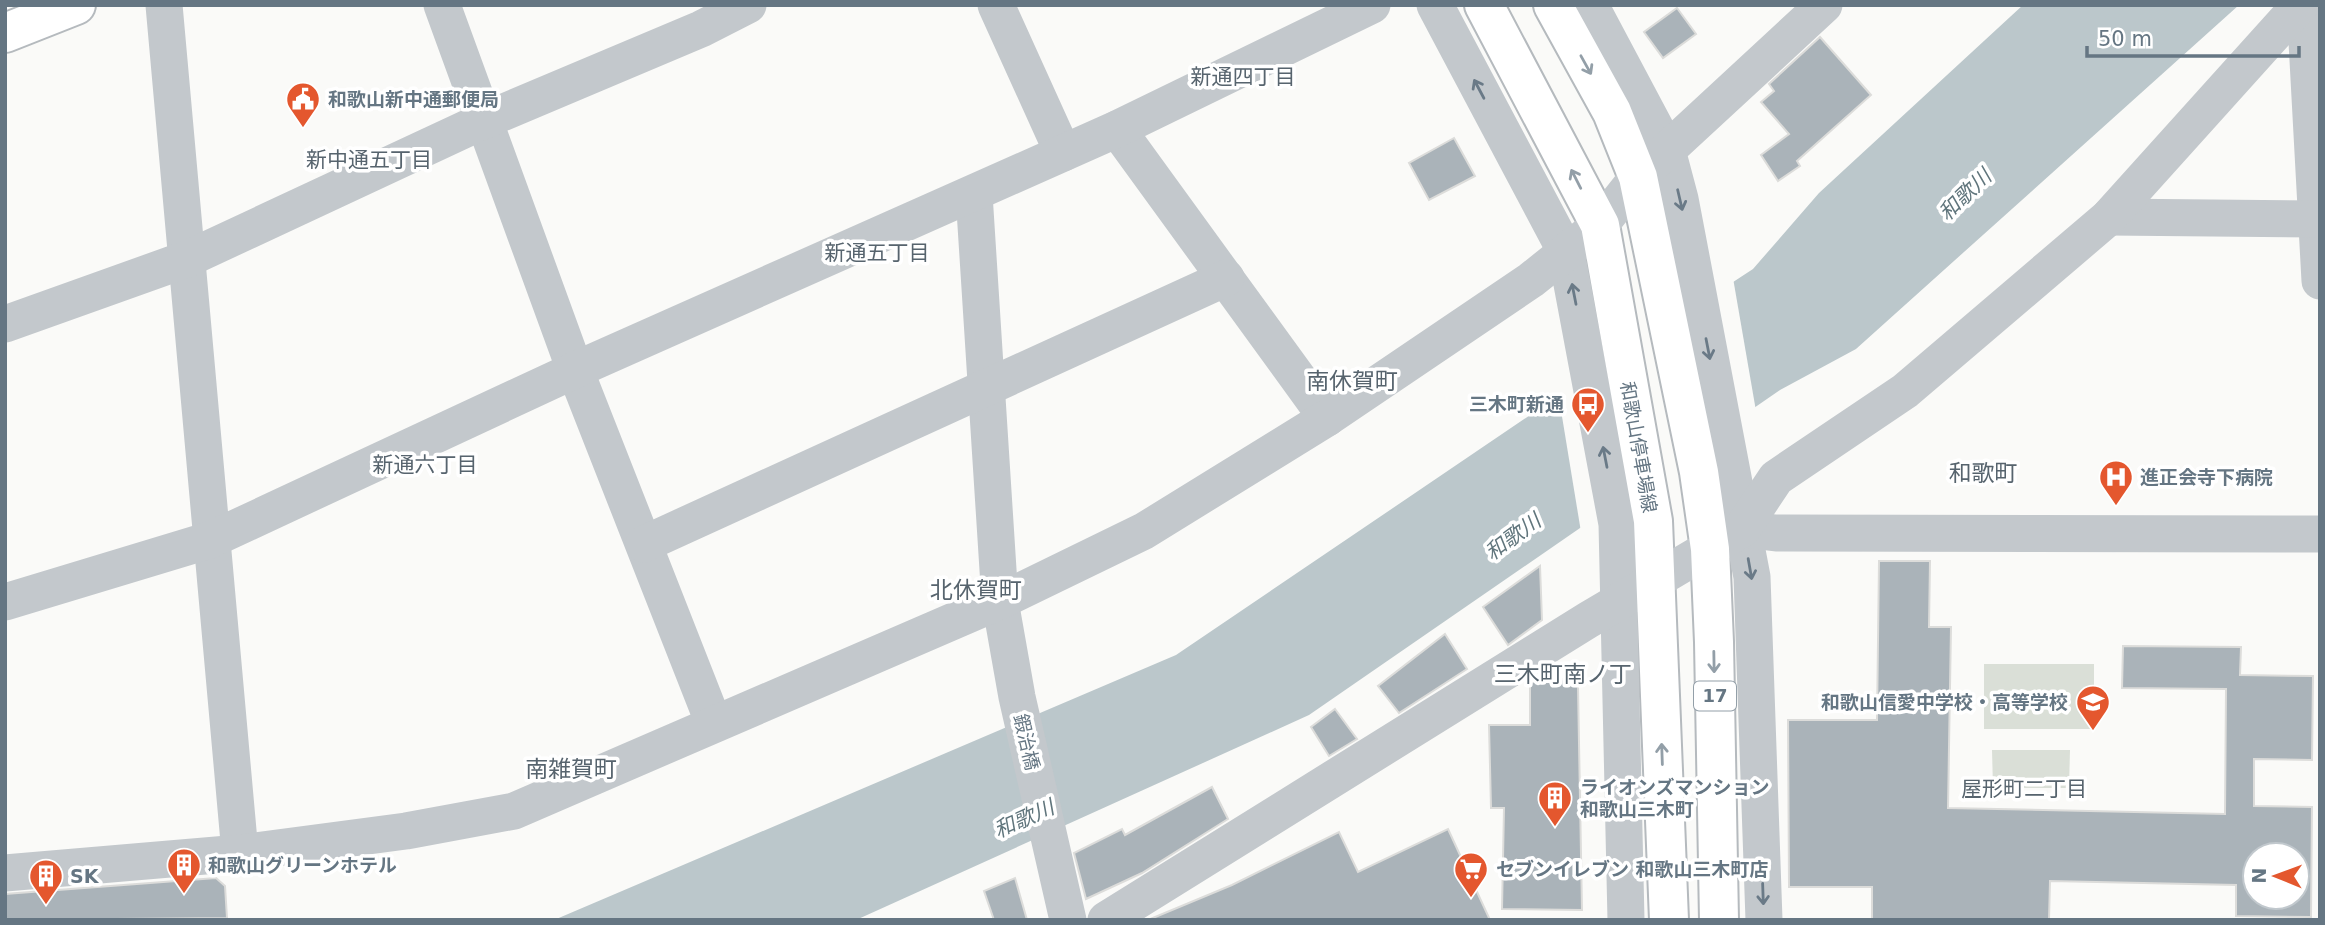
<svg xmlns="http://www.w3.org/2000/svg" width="2325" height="925" font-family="'DejaVu Sans','Noto Sans JP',sans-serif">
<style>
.green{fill:#dadfd7}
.water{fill:#bbc7cb}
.pier{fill:#fafaf8}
.building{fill:#aab3b9;stroke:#dcdcda;stroke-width:2;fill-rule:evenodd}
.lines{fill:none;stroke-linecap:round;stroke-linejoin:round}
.major-casing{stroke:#b5babe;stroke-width:42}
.minor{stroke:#c3c8cc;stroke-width:37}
.major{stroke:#fff;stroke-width:38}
.oneway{stroke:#939fa8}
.oneway2{stroke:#6a7a87}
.labels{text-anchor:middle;stroke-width:7;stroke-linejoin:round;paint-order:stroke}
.shield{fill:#fff;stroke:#939fa8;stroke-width:2}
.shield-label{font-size:18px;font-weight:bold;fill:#657683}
.poi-label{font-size:19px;font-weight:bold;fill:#657683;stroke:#fff;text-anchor:start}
.street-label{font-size:19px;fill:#657683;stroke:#fff}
.neighbourhood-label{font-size:21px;fill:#57646e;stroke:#fff}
.water-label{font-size:21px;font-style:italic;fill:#60757c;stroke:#fff}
.quarter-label{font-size:23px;fill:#57646e;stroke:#fff}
</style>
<rect width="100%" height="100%" fill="#fafaf8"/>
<g class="green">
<rect x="1984" y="664" width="110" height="65"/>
<polygon points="1992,750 2070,750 2069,788 1993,788"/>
</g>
<polygon class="water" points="2023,5 2239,5 1856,349 1780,390 1309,715 856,920 554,920 1176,655 1545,405 1753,269 1819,193"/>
<polygon class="pier" points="1733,278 1756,411 1581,532 1558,392"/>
<g class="building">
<polygon points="1677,8 1696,34 1663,58 1644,32"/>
<polygon points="1820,37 1871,95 1797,161 1800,166 1778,181 1761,155 1789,134 1761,102 1774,91 1769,84"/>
<polygon points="1454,138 1475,176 1429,200 1409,163"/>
<path d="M1879 561H1930L1929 627H1951L1948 808 2225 814 2226 689 2122 688 2123 646 2241 647 2240 675 2313 676 2312 760 2254 759V806L2312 807 2311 917 2236 916V885L2050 881 2049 920H1872V887H1789L1788 720H1877ZM2255 855H2297V897H2255Z"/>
<polygon points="1540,566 1542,620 1508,645 1483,607"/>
<polygon points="1445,634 1467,669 1399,713 1378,686"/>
<polygon points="1546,671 1578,687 1582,910 1502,909 1504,808 1491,808 1489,725 1530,725 1530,684"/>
<polygon points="1335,709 1357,739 1329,756 1311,727"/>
<polygon points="1212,787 1228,819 1142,873 1086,899 1074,853 1122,829 1125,835"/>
<polygon points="1448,829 1490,920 1148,920 1232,885 1339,832 1358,872"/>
<polygon points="216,878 225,886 227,918 5,920 5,894"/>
<polygon points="1015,878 1027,920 994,920 984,891"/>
</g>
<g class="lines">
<g class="major-casing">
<g id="major">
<polyline points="1484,5 1600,225 1653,521 1669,920"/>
<polyline points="1553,5 1612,112 1638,177 1699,472 1710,549 1714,642 1719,920"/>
<polyline points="5,33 76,5"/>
</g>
</g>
<g class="minor">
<polyline points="164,5 240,853"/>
<polyline points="442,5 575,370 714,724"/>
<polyline points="996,5 1063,153"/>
<polyline points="1435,5 1566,252 1617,524 1626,920"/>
<polyline points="1590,5 1667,150 1680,199 1752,577 1764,920"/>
<polyline points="2305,5 2320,281"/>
<polyline points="1117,129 1327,418"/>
<polyline points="974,194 1000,601 1017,697 1068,920"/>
<polyline points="2109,217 2320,219"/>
<polyline points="5,324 187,259 485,120 701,29 748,5"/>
<polyline points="1742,529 1776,533 2320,534"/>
<polyline points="644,544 1226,278"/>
<polyline points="5,602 210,540 575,370 1117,129 1372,5"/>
<polyline points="5,873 240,853 406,831 514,811 1000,601 1144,531 1327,418 1531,280 1600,225 1638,177 1824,5"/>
<polyline points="1106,920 1588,620 1742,529 1776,478 1905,391 2109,217 2300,5"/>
</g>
<use href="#major" class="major"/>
</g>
<defs><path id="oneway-shaft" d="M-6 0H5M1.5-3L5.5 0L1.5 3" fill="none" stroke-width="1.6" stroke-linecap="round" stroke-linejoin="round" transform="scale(1.75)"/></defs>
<g class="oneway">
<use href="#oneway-shaft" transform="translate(1586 65) rotate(61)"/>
<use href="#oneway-shaft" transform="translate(1576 179) rotate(-117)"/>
<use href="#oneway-shaft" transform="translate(1714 662) rotate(89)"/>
<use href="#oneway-shaft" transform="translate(1662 754) rotate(-92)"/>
</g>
<g class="oneway2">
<use href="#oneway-shaft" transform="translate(1479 89) rotate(-118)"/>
<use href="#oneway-shaft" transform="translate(1680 200) rotate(77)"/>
<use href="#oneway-shaft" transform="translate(1574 294) rotate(-101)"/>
<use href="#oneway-shaft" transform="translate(1708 349) rotate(79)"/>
<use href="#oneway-shaft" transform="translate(1605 457) rotate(-101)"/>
<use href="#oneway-shaft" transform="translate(1750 569) rotate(80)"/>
<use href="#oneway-shaft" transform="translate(1763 894) rotate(88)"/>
</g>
<defs>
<g id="civic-pin" transform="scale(1.75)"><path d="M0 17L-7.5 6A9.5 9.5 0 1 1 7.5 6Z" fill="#e4572e" stroke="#fff"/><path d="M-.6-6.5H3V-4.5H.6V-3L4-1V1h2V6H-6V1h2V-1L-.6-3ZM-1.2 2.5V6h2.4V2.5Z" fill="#fff"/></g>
<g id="bus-pin" transform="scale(1.75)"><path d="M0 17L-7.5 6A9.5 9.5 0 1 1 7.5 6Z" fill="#e4572e" stroke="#fff"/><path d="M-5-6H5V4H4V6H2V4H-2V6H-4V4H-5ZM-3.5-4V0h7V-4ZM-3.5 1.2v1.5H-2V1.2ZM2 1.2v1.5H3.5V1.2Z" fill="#fff"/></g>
<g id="hospital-pin" transform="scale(1.75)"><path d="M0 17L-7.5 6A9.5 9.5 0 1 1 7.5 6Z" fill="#e4572e" stroke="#fff"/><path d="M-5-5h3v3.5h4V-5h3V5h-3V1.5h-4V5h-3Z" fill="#fff"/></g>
<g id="school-pin" transform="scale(1.75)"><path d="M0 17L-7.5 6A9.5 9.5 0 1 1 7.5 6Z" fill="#e4572e" stroke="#fff"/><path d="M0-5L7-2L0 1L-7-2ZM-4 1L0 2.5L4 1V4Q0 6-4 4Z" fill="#fff"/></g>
<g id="building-pin" transform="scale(1.75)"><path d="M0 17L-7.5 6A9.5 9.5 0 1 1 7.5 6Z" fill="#e4572e" stroke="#fff"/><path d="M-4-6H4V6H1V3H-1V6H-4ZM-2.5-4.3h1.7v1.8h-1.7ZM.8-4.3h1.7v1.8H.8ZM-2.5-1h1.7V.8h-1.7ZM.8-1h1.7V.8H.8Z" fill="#fff"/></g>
<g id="supermarket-pin" transform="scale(1.75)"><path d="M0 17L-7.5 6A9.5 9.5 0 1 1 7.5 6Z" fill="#e4572e" stroke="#fff"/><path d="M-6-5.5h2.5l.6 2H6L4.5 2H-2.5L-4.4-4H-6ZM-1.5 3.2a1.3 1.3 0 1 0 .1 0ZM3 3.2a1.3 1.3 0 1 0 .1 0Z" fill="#fff"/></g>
</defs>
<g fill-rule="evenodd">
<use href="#civic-pin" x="303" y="99"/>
<use href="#bus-pin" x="1588" y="404"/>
<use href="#hospital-pin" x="2116" y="477"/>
<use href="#school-pin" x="2093" y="702"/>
<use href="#building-pin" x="1555" y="798"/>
<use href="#building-pin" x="184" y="865"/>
<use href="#supermarket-pin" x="1471" y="869"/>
<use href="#building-pin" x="46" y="876"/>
</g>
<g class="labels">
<rect class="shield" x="1694" y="681.5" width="42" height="29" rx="5"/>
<g class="shield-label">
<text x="1715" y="702">17</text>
</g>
<g class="poi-label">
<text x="328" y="106">和歌山新中通郵便局</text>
<text x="1564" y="411" text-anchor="end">三木町新通</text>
<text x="2140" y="484">進正会寺下病院</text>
<text x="2068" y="709" text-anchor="end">和歌山信愛中学校・高等学校</text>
<text x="1580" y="794">ライオンズマンション<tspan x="1580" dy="22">和歌山三木町</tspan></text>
<text x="208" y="872">和歌山グリーンホテル</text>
<text x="1496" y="876">セブンイレブン 和歌山三木町店</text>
<text x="70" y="883">SK</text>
</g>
<g class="street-label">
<text transform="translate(1639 447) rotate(80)" y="7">和歌山停車場線</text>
<text transform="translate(1027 742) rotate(77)" y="7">鍜治橋</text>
</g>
<g class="neighbourhood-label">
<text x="1243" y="84">新通四丁目</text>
<text x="369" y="167">新中通五丁目</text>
<text x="877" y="260">新通五丁目</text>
<text x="425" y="472">新通六丁目</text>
<text x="2024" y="796">屋形町二丁目</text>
</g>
<g class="water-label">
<text transform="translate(1965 195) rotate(-44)" y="7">和歌川</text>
<text transform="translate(1513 537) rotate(-36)" y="7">和歌川</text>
<text transform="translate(1024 819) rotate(-24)" y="7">和歌川</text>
</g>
<g class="quarter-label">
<text x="1352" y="389">南休賀町</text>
<text x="1983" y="481">和歌町</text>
<text x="976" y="598">北休賀町</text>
<text x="1563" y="682">三木町南ノ丁</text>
<text x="571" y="777">南雑賀町</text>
</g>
</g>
<rect width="2325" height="925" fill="none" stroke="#657683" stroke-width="14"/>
<g transform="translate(2276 876) rotate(271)"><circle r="33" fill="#ffffff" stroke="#c1c8cd" stroke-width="2"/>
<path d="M0-5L12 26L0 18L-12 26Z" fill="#e4572e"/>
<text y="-10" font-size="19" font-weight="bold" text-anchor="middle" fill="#657683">N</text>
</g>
<path d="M2087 46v10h212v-10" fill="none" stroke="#657683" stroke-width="3.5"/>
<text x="2098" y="46" font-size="21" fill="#657683" stroke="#ffffff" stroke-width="5" paint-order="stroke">50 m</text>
</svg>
